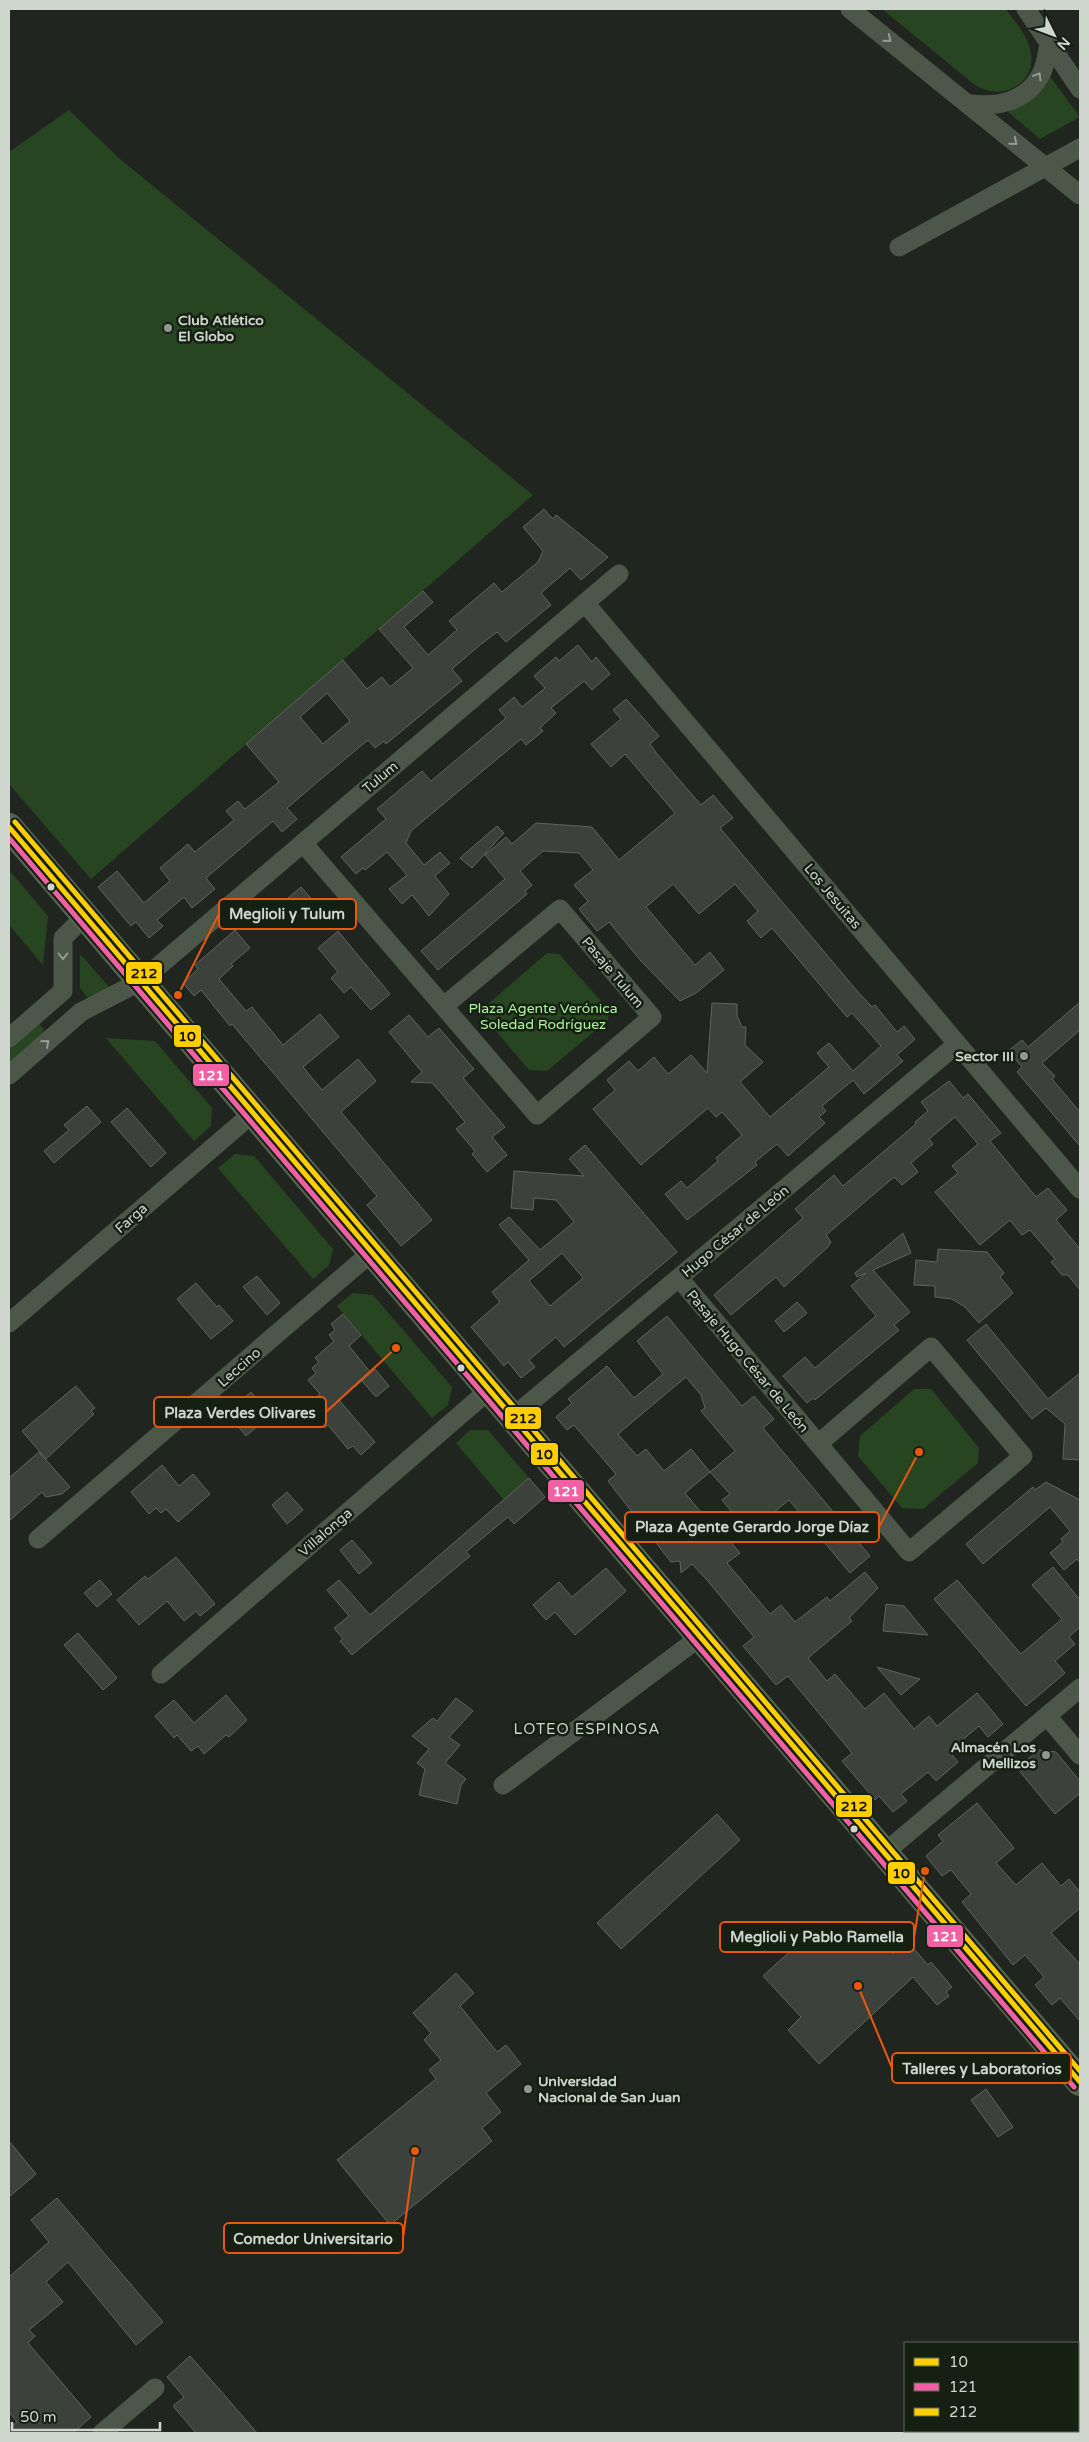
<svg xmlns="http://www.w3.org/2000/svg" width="1089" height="2442" font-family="'Varela Round',sans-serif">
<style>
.green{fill:#284521}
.building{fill:#3c423b;stroke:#5f645e;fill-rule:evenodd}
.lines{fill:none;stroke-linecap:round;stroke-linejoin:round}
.minor{stroke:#4c574a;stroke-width:19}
.secondary{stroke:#556251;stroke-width:28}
.bus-1-casing{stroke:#152012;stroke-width:9}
.bus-2-casing{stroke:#152012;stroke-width:9}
.bus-3-casing{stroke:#152012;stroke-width:9}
.bus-1{stroke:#ffce00;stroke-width:5}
.bus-2{stroke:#f060a2;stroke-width:5}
.bus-3{stroke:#ffce00;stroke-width:5}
.oneway{stroke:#949d92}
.poi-dot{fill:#929890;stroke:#152012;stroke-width:2}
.bus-dot{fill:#cfd6cd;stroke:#152012;stroke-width:2}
.labels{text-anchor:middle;stroke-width:5;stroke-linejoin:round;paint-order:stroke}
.poi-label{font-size:14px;font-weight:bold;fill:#cfd6cd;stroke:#152012;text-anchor:start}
.street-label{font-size:14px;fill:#cfd6cd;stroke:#152012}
.park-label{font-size:14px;fill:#aaf599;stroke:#152012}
.neighbourhood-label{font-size:15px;letter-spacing:1px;fill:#cfd6cd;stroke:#152012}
.leader{fill:none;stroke:#e8590c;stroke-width:2}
.callout-dot{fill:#e8590c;stroke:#152012;stroke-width:2}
.callout{fill:#152012;stroke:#e8590c;stroke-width:2}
.callout-label{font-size:15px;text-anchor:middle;font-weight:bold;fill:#cfd6cd}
.line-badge{stroke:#152012;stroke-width:2}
.badge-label{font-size:14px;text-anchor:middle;font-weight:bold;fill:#fff}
.pale-badge-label{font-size:14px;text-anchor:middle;font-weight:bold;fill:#111}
</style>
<rect width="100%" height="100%" fill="#20261f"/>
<g class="green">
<path d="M882 9H1006C1015 22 1029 37 1031 53 1036 85 1000 102 975 85Z"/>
<polygon points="1049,75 1080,117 1040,139 1008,112"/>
<polygon points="69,110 121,160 533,495 91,879 9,784 9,152"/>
<polygon points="9,870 48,916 43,965 9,925"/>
<polygon points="547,953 559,954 609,1010 608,1020 547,1071 529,1070 485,1018 488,1004"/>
<polygon points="80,954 112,990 87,997 80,988"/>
<polygon points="39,1024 44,1029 43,1033 9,1063 9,1049"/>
<polygon points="106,1038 155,1041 212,1108 211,1126 194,1141"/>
<polygon points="235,1154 254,1156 333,1249 329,1265 313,1279 218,1168"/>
<polygon points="353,1293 373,1295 452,1387 448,1405 432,1418 337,1306"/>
<polygon points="914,1389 931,1389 979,1448 978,1463 923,1509 902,1508 858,1456 860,1436"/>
<polygon points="470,1430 488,1430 529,1478 504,1500 456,1443"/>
</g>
<g class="building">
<path d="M544 509 553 519 556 515 608 557 581 580 570 568 541 593 551 605 506 642 497 632 480 645 452 669 462 681 386 744 384 741 375 748 368 740 321 779 287 808 297 819 282 832 273 821 206 878 215 889 192 908 184 897 157 920 163 926 149 938 136 922 131 926 98 887 117 871 144 903 170 881 160 868 188 844 195 852 234 820 226 811 238 801 245 809 279 782 246 744 343 660 367 689 382 677 390 687 413 668 379 629 423 591 433 602 404 627 428 655 457 630 449 621 494 583 502 592 538 562 543 551 523 527ZM327 693 350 721 323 744 300 717Z"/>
<polygon points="578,645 592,662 596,657 610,674 592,690 584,681 551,708 556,713 540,728 543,731 526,745 521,739 411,831 406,843 424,865 440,852 450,863 435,876 449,894 429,916 412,895 402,904 389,889 407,875 387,852 365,870 363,868 356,874 341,857 386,819 377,809 422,771 431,781 506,718 499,710 514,697 522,707 545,688 534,676 556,657 559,661"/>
<polygon points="626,699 659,736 650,744 657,754 701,805 713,795 733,818 720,828 858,992 872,1007 875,1005 897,1032 904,1026 915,1039 897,1055 903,1061 864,1094 853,1080 822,1106 826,1111 819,1117 825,1123 788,1156 777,1144 755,1162 757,1165 687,1220 665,1194 681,1181 687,1188 718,1161 716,1158 742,1135 722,1112 716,1117 708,1108 641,1165 593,1109 615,1090 607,1080 629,1061 638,1071 654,1057 668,1074 691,1055 707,1073 712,1003 737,1004 737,1016 742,1027 746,1027 745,1045 763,1062 740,1082 770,1117 829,1067 817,1053 829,1043 853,1071 881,1046 852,1013 847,1017 772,928 761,938 747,921 758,911 735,884 699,914 673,884 646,907 695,965 710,952 724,970 696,993 680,1001 641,961 609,922 597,931 579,909 588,901 574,885 593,870 579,853 543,851 520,871 532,885 525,891 527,894 438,970 421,951 505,879 485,855 506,837 512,844 536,823 592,827 619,860 675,813 625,754 611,767 591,744 621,719 613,710"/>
<polygon points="497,826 504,833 472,868 460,858"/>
<polygon points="301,887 321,910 301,928 281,904"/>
<polygon points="235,930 250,948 231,964 233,966 219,979 246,1011 252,1007 283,1045 320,1014 339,1037 303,1067 322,1090 358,1059 376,1081 341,1112 432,1220 401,1246 367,1205 377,1196 232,1024 230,1026 201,990 194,996 183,983 198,969 195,965"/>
<polygon points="338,931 390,994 371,1010 351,987 344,993 331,978 338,972 318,948"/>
<polygon points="1080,1002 1080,1030 1042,1063 1055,1076 1052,1079 1080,1112 1080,1146 1017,1072 1022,1067 1008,1051 1022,1040 1028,1047"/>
<polygon points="409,1015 428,1037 439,1028 474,1069 463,1078 505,1127 492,1137 507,1155 487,1172 472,1154 475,1151 456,1129 465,1122 443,1095 432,1083 411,1082 422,1072 389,1032"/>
<polygon points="949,1081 963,1098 968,1094 1001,1133 990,1141 1036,1197 1048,1188 1067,1210 1056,1220 1080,1249 1080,1290 1068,1275 1062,1275 1051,1262 1055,1259 1030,1230 1022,1235 1010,1220 980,1245 935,1192 958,1173 952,1166 978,1144 955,1117 929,1139 933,1144 911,1163 918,1172 902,1185 894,1177 826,1235 831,1242 828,1247 784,1287 776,1277 731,1315 714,1295 803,1218 795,1209 834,1175 843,1186 916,1124 915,1122 928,1111 921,1102"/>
<polygon points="87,1106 101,1122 54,1163 44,1151 69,1130 64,1125"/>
<polygon points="127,1108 166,1153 151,1167 111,1122"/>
<path d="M585 1145 677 1252 564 1347 556 1337 529 1360 535 1367 521 1378 508 1362 504 1366 471 1327 500 1302 492 1292 529 1260 499 1225 509 1217 540 1250 574 1222 556 1200 534 1198 533 1210 511 1208 514 1171 584 1176 569 1159ZM562 1253 583 1278 550 1306 529 1281Z"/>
<polygon points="903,1233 911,1253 873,1270 910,1312 894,1325 899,1330 815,1400 813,1398 807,1403 783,1376 805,1357 815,1368 876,1316 851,1286 866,1273 857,1277 855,1273"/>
<polygon points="938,1249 987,1252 1004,1273 1000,1277 1013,1293 979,1323 965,1307 952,1299 935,1297 935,1286 914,1285 916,1260 937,1262"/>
<polygon points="257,1276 280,1303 267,1315 243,1287"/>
<polygon points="196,1283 217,1307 219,1305 233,1321 211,1339 177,1299"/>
<polygon points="797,1302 807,1313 784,1332 775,1321"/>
<polygon points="343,1314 361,1335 349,1346 371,1373 339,1400 375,1442 361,1455 353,1446 348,1449 328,1425 325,1428 306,1406 320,1394 308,1380 316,1373 312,1368 319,1362 315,1358 334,1341 329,1335 335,1330 331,1324"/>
<path d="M667 1316 742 1406 754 1396 774 1419 763 1428 870 1556 850 1573 789 1500 757 1526 749 1516 741 1523 722 1500 730 1494 710 1472 685 1493 700 1511 690 1519 704 1537 728 1539 740 1553 727 1563 770 1614 781 1605 795 1622 827 1597 830 1601 865 1572 878 1588 849 1618 852 1621 808 1658 827 1681 835 1674 865 1709 884 1693 914 1729 929 1716 937 1726 977 1693 1003 1724 988 1737 979 1726 949 1751 958 1762 936 1781 928 1772 901 1794 907 1801 893 1812 879 1796 875 1800 842 1761 852 1753 788 1676 776 1685 743 1646 754 1637 707 1580 692 1564 681 1573 680 1561 671 1562 608 1481 616 1474 574 1425 567 1430 556 1417 572 1403 568 1399 607 1366 634 1398 663 1374 637 1341ZM686 1377 701 1395 705 1408 701 1411 735 1451 710 1472 691 1449 664 1471 646 1449 637 1456 618 1434Z"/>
<polygon points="986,1324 1048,1399 1080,1373 1080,1460 1063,1459 1065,1424 1046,1408 1032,1419 967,1340"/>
<polygon points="375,1369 389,1386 376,1397 362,1381"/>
<polygon points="76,1386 95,1408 91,1411 94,1414 46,1459 22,1431"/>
<polygon points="251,1392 271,1415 246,1436 227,1413"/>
<polygon points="39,1452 70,1487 62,1494 46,1497 42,1492 9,1521 9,1478"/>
<polygon points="162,1465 179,1486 193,1474 210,1494 178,1522 166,1509 161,1513 156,1508 149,1514 131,1492"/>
<polygon points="529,1478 545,1497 514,1524 508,1517 466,1552 470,1556 352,1655 340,1641 343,1639 334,1628 349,1616 327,1590 339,1580 370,1615"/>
<polygon points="1046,1482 1080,1500 1080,1563 1077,1559 1064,1570 1050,1553 1063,1542 1061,1539 1070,1531 1050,1507 983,1564 966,1544 1033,1487 1035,1490"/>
<polygon points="287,1492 303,1510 287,1524 272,1505"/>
<polygon points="352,1540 372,1563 359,1574 340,1550"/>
<polygon points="176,1557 215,1604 200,1616 196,1611 184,1621 167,1601 139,1625 117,1600 145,1576 148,1579"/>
<polygon points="1053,1567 1080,1600 1080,1627 1069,1637 1075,1644 1055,1661 1065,1673 1026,1706 934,1599 957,1580 1021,1654 1062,1619 1032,1585"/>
<polygon points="606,1568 626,1591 575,1635 555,1612 546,1620 533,1605 559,1582 572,1597"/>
<polygon points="100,1580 112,1594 97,1607 84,1593"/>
<polygon points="886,1604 904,1606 928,1635 883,1631"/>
<polygon points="78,1633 117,1678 103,1690 64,1645"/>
<polygon points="877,1667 920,1679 901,1695"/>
<polygon points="226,1695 247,1720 229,1737 226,1735 204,1754 198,1746 191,1751 177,1735 174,1738 155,1716 174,1700 194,1723"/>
<polygon points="456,1698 473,1711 449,1737 460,1745 445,1763 466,1779 461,1785 457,1804 419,1795 425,1769 417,1763 429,1749 412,1736 433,1718 437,1721"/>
<polygon points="1039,1750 1056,1752 1080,1781 1080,1793 1055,1814 1017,1768"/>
<polygon points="977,1803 1014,1848 996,1863 1016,1885 1042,1863 1061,1886 1069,1879 1080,1892 1080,1908 1051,1933 1080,1964 1080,2021 1060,1998 1052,2005 1035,1985 1044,1977 1025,1955 1013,1965 962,1902 971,1894 951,1870 942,1876 926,1856 943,1841 938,1835"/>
<polygon points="717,1814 740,1840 621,1949 597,1923"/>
<polygon points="819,1925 842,1951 868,1927 893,1954 907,1941 928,1965 931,1962 952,1987 946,1992 949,1996 937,2005 913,1977 819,2064 788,2030 801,2017 763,1976"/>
<polygon points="456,1973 474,1993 460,2006 497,2052 506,2045 521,2064 486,2093 501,2112 482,2128 492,2141 390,2225 337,2160 436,2079 429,2070 441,2060 424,2040 431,2033 413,2013"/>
<polygon points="986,2089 1013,2127 998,2137 971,2100"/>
<polygon points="9,2141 36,2174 9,2197"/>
<polygon points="57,2198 163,2322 136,2345 68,2262 46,2282 63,2302 29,2330 35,2336 28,2343 91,2417 73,2433 9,2433 9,2429 17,2422 9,2412 9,2277 49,2242 31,2220"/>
<polygon points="190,2356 226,2397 257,2433 196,2433 173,2406 184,2397 167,2377"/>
</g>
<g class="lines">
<g class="minor">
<polyline points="850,9 1080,195"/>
<polyline points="1026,9 1080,89"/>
<path d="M966 103C995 108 1026 103 1041 74 1046 65 1047 54 1049 44"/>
<polyline points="899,247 1080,148"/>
<polyline points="585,603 1080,1189"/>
<polyline points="303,843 537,1115 652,1017 560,909 444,1006"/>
<polyline points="9,1038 63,991 63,938 85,916"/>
<polyline points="9,1075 81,1012 141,981 619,574"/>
<polyline points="679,1278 909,1552 1023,1456 931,1347 818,1444"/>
<polyline points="9,1323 253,1113"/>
<polyline points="513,1417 957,1044"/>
<polyline points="38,1539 372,1252"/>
<polyline points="161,1674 489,1390"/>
<polyline points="1047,1716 1080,1755"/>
<polyline points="503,1785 700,1637"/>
<polyline points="884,1853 1080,1688"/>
<polyline points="102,2433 155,2388"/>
</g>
<polyline class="secondary" points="9,827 1080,2082"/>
<g class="bus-1-casing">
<polyline id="bus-1" points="9,827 1080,2082"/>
</g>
<g class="bus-2-casing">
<polyline id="bus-2" points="9,838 1074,2087"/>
</g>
<g class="bus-3-casing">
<polyline id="bus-3" points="15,822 1080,2071"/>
</g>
<use href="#bus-1" class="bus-1"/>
<use href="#bus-2" class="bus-2"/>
<use href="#bus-3" class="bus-3"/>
</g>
<defs><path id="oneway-chevron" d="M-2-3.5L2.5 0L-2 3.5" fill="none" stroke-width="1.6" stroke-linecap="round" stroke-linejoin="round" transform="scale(1.25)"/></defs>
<g class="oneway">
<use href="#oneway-chevron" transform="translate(888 39) rotate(39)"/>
<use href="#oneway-chevron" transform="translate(1038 76) rotate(-59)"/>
<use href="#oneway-chevron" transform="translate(1014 142) rotate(39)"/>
<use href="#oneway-chevron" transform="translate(63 956) rotate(90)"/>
<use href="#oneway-chevron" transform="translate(46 1043) rotate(-41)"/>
</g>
<g class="poi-dot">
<circle cx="168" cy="328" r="5"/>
<circle cx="1024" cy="1056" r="5"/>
<circle cx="1046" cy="1755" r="5"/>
<circle cx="528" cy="2089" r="5"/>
</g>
<g class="bus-dot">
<circle cx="51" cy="887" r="4.5"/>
<circle cx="461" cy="1368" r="4.5"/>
<circle cx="854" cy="1829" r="4.5"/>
</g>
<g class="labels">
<g class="poi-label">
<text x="178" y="325">Club Atlético<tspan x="178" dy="16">El Globo</tspan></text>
<text x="1014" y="1061" text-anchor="end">Sector III</text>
<text x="1036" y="1752" text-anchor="end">Almacén Los<tspan x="1036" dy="16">Mellizos</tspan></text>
<text x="538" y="2086">Universidad<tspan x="538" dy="16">Nacional de San Juan</tspan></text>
</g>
<g class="street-label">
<text transform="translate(380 777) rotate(-40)" y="5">Tulum</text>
<text transform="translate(833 896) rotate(50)" y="5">Los Jesuitas</text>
<text transform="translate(613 972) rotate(50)" y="5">Pasaje Tulum</text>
<text transform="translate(131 1218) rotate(-41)" y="5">Farga</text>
<text transform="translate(735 1231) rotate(-40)" y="5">Hugo César de León</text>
<text transform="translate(748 1361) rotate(50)" y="5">Pasaje Hugo César de León</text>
<text transform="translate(239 1367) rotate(-41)" y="5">Leccino</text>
<text transform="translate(325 1532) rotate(-41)" y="5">Villalonga</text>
</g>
<g class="park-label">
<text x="543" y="1013">Plaza Agente Verónica<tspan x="543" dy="16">Soledad Rodríguez</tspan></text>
</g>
<g class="neighbourhood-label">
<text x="587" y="1734">LOTEO ESPINOSA</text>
</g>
</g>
<path class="leader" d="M178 995L219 914M396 1348L326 1412M919 1452L879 1527M925 1871L914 1937M858 1986L892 2068M415 2151L403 2238"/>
<g class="callout-dot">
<circle cx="178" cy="995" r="5"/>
<circle cx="396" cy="1348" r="5"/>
<circle cx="919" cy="1452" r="5"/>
<circle cx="925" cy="1871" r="5"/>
<circle cx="858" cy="1986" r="5"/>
<circle cx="415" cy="2151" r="5"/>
</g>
<g class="callout">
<rect x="219" y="899" width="137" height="30" rx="5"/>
<rect x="154" y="1397" width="172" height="30" rx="5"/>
<rect x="625" y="1512" width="254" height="30" rx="5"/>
<rect x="720" y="1922" width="194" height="30" rx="5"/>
<rect x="892" y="2053" width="179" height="30" rx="5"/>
<rect x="224" y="2223" width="179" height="30" rx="5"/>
</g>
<g class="callout-label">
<text x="287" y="919">Meglioli y Tulum</text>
<text x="240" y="1418">Plaza Verdes Olivares</text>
<text x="752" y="1532">Plaza Agente Gerardo Jorge Díaz</text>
<text x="817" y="1942">Meglioli y Pablo Ramella</text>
<text x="982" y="2074">Talleres y Laboratorios</text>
<text x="313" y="2244">Comedor Universitario</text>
</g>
<g class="line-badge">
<rect x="125" y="961" width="38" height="24" rx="5" fill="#ffce00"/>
<rect x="173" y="1024" width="29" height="24" rx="5" fill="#ffce00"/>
<rect x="192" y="1063" width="38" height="24" rx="5" fill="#f060a2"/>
<rect x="504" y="1406" width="38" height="24" rx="5" fill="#ffce00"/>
<rect x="530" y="1442" width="29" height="24" rx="5" fill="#ffce00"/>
<rect x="547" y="1479" width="38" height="24" rx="5" fill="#f060a2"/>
<rect x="835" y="1794" width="38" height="24" rx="5" fill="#ffce00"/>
<rect x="887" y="1861" width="29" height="24" rx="5" fill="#ffce00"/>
<rect x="926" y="1924" width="38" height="24" rx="5" fill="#f060a2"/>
</g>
<g class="badge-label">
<text x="211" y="1080">121</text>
<text x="566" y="1496">121</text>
<text x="945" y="1941">121</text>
</g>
<g class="pale-badge-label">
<text x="144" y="978">212</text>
<text x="187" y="1041">10</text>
<text x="523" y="1423">212</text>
<text x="544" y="1459">10</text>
<text x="854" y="1811">212</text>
<text x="901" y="1878">10</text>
</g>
<rect width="1089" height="2442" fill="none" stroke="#cfd6cd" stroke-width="20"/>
<rect x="904" y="2342" width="175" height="90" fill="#152012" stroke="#5f695d"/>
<rect x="914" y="2358" width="25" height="8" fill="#ffce00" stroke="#5f695d"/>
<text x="949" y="2367" font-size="15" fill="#cfd6cd">10</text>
<rect x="914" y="2383" width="25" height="8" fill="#f060a2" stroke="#5f695d"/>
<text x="949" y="2392" font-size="15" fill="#cfd6cd">121</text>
<rect x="914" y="2408" width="25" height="8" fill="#ffce00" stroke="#5f695d"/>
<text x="949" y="2417" font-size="15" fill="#cfd6cd">212</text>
<g transform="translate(1054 35) rotate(132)" stroke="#152012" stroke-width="4" paint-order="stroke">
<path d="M0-4L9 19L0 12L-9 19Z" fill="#cfd6cd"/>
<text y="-8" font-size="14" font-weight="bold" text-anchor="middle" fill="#cfd6cd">N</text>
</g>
<path d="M12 2422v8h148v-8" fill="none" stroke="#cfd6cd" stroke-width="2.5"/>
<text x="20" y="2422" font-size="15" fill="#cfd6cd" stroke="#152012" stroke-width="4" paint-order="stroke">50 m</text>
</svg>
